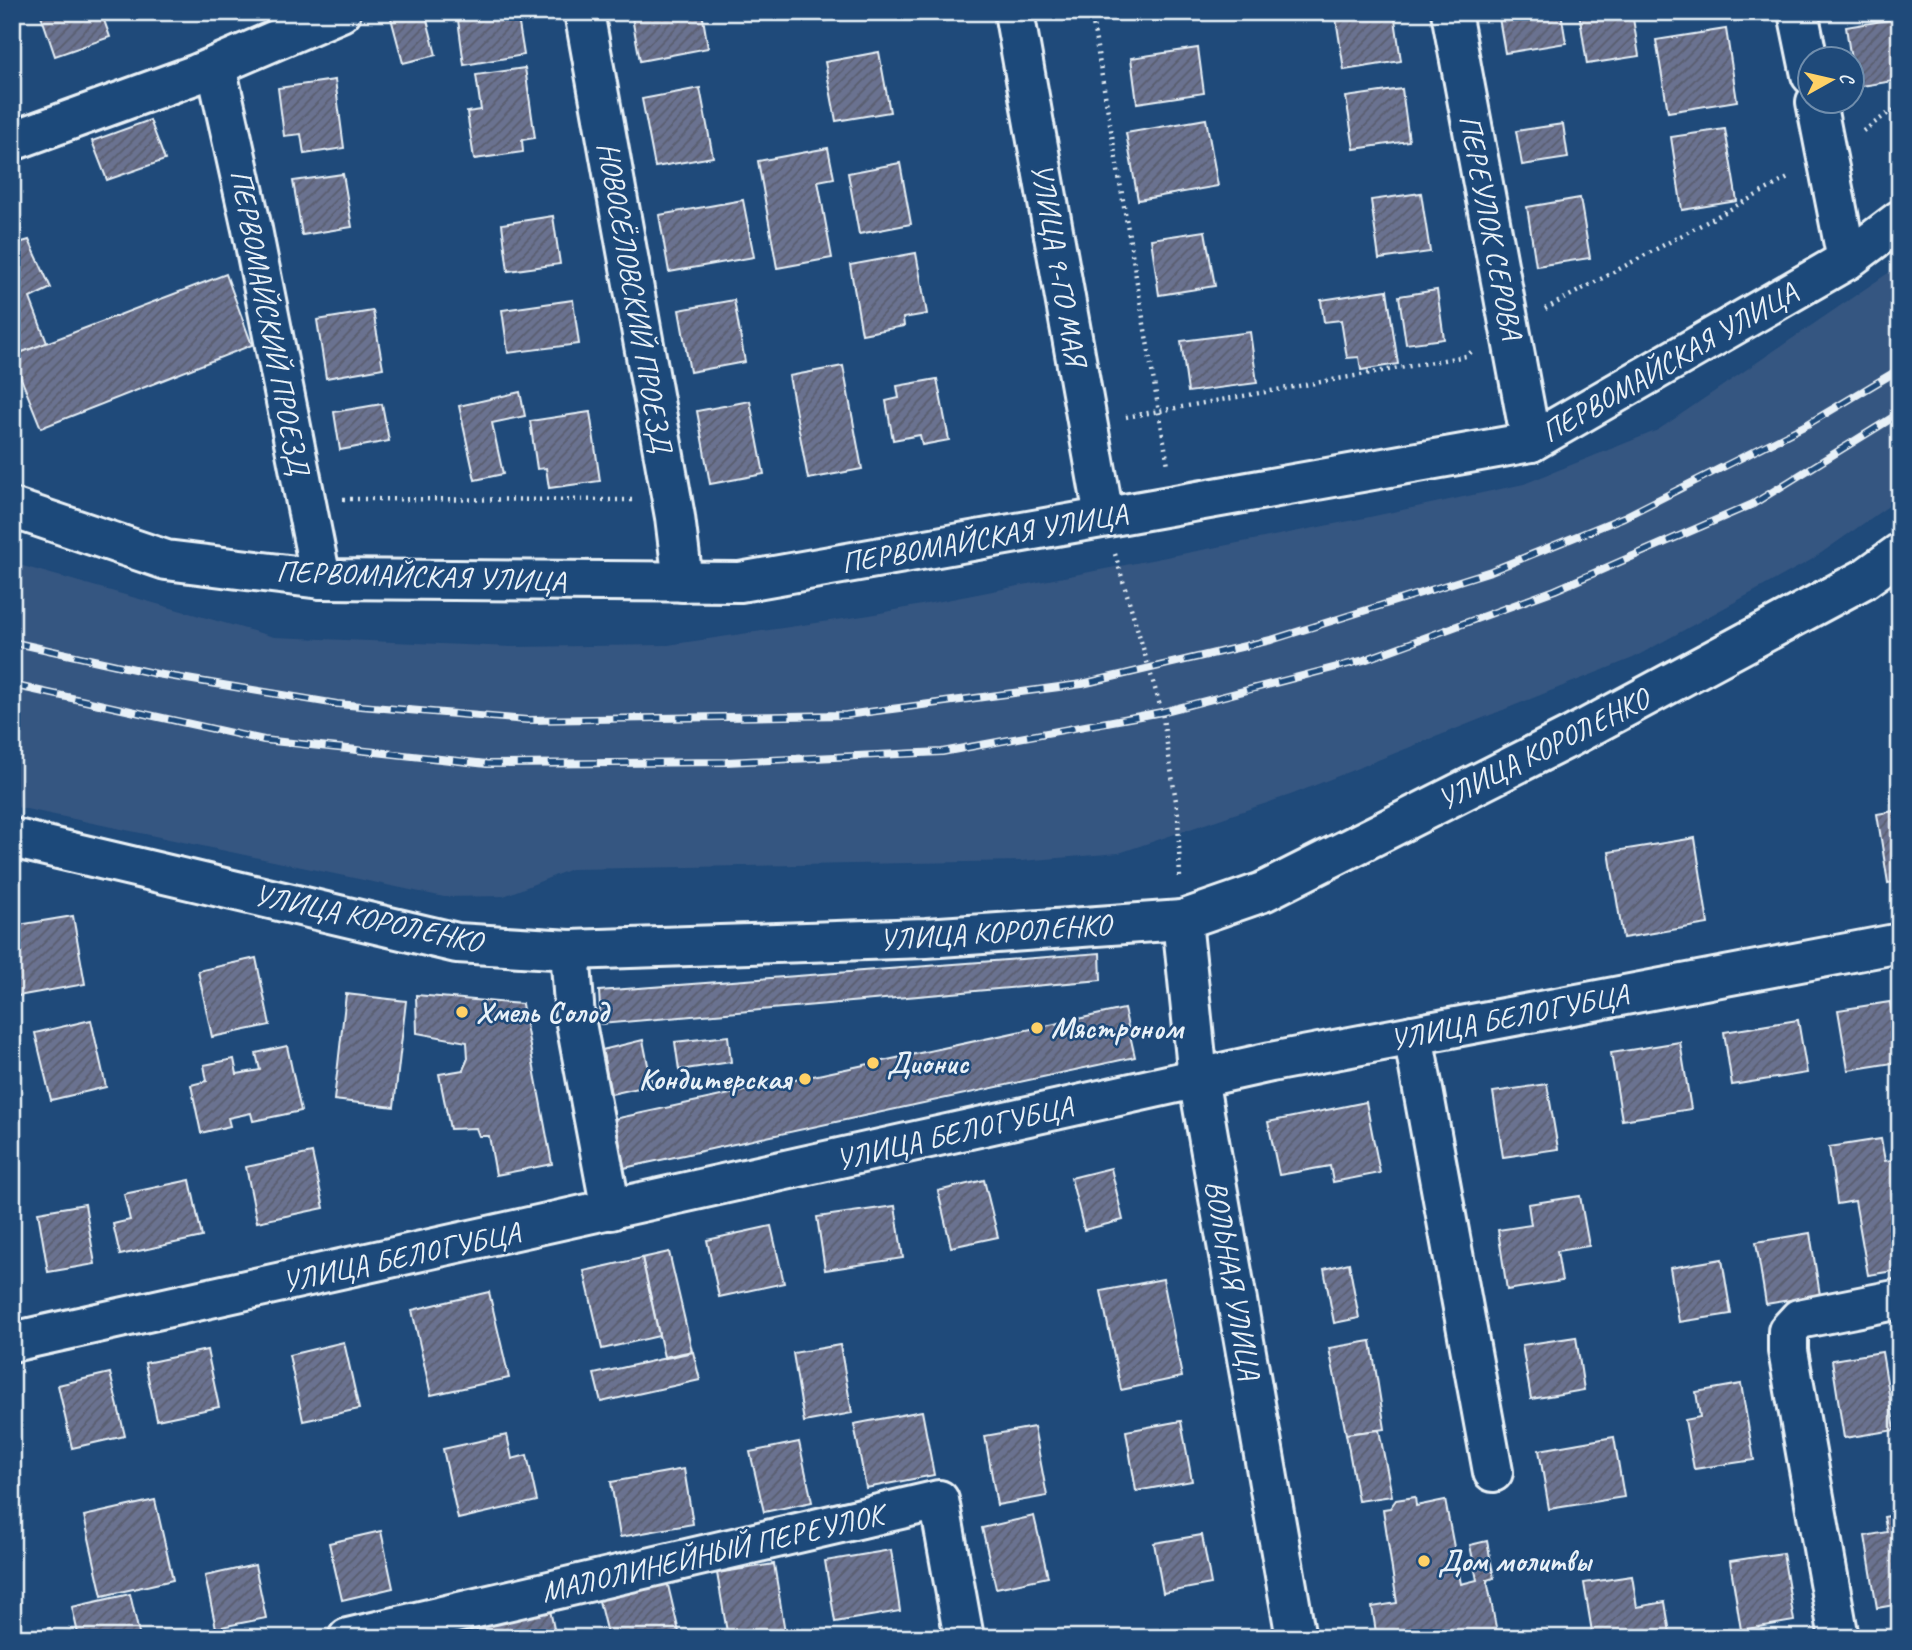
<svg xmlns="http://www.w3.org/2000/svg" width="1912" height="1650" font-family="Caveat,sans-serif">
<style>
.built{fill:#365681}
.building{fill:url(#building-hatch);stroke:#e8f1f8;stroke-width:2}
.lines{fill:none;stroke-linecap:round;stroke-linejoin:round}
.minor-casing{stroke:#e8f1f8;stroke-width:44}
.path{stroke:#e8f1f8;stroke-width:4.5;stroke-dasharray:2 5;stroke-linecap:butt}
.minor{stroke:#1f4a7a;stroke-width:38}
.rail-casing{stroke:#e8f1f8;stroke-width:8}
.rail{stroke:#1f4a7a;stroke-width:5;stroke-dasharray:16;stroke-linecap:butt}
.poi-dot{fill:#ffd166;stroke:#1f4a7a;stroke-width:2.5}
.labels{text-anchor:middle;stroke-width:5;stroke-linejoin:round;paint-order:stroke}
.street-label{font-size:30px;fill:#e8f1f8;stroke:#1f4a7a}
.poi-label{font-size:30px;font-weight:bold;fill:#e8f1f8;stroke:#1f4a7a;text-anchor:start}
</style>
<defs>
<pattern id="building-hatch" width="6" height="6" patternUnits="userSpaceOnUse" patternTransform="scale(1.75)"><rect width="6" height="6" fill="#6b7290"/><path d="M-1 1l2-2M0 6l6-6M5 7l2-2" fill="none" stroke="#585d6d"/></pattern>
</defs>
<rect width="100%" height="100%" fill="#1f4a7a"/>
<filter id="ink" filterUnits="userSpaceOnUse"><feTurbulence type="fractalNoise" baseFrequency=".0143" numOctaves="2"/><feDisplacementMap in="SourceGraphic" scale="14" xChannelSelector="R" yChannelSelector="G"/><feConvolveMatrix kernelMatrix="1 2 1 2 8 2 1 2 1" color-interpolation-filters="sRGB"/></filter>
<g filter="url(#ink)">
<polygon class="built" points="1900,265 1900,498 1811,560 1633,658 1293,794 1119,853 1021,861 571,869 504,896 444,897 12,806 12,563 274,637 511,647 668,645 870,615 1365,518 1524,484 1658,430"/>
<g class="building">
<polygon points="40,12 101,12 110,37 55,56"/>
<polygon points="413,12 425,12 436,55 403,63 391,18"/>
<polygon points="457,12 517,12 524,55 464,65"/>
<polygon points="631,12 702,12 708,48 640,61"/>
<polygon points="822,12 869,12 823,21"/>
<polygon points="1335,12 1394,12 1401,61 1344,70"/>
<polygon points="1498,12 1561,12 1566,43 1505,53"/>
<polygon points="1579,12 1632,12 1639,56 1587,64"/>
<polygon points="1900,18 1900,80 1855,87 1846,27"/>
<polygon points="1726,29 1737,101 1668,112 1656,40"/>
<polygon points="1198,48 1204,93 1137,103 1131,58"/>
<polygon points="879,52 890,112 836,121 825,62"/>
<polygon points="525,68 535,138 522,140 523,152 474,159 467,112 481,110 476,75"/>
<polygon points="335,80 344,148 304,154 301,134 284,136 278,88"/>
<polygon points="700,88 713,157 655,167 642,99"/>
<polygon points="1402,89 1409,141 1354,149 1346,97"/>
<polygon points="1206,119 1218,186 1138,200 1126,133"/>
<polygon points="150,120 165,160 107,180 92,141"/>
<polygon points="1563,124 1568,158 1522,165 1516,131"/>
<polygon points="1725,129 1737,201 1682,210 1671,137"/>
<polygon points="828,148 834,178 818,181 832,258 777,268 758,161"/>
<polygon points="900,163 911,224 859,234 848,173"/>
<polygon points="343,174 352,227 302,235 293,181"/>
<polygon points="1421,193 1430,252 1379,259 1371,200"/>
<polygon points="1580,198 1590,258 1536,266 1527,207"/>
<polygon points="743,200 754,257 669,272 659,215"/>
<polygon points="553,216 560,264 508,271 502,224"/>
<polygon points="1205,231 1215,286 1159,295 1151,239"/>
<polygon points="29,240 51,288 30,298 47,343 12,356 12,245"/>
<polygon points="916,253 927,314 903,318 904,326 862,334 850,265"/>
<polygon points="226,274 252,345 41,428 12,356"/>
<polygon points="1387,290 1398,364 1361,370 1359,357 1347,358 1341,320 1324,322 1321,300"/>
<polygon points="1437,290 1444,339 1406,344 1399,296"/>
<polygon points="573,300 579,344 508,353 502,310"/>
<polygon points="734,300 745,362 690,372 679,310"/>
<polygon points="373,311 383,368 326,378 317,320"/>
<polygon points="1250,332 1257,383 1188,392 1181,341"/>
<polygon points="843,366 862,469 808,479 789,376"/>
<polygon points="937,379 949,440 922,445 920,435 893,440 886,401 899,398 897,386"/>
<polygon points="520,392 525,416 492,423 503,474 475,480 459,406"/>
<polygon points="750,401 764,474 710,484 697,411"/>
<polygon points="382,404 389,441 340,450 334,412"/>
<polygon points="590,412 600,481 549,488 546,468 537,469 530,421"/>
<polygon points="1900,810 1900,881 1888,883 1877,814"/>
<polygon points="1695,838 1708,924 1623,938 1609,852"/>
<polygon points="73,916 85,984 12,997 12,926"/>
<polygon points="1100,953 1101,980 601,1024 599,991"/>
<polygon points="256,958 270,1025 212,1037 198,971"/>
<polygon points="346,994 406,1001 394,1107 334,1100"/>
<polygon points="416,995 522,1004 552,1164 496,1175 489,1136 479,1136 476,1128 450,1129 439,1074 463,1070 468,1058 467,1042 417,1033"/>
<polygon points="1890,1002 1899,1062 1848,1070 1838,1010"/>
<polygon points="1124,1009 1135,1057 624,1168 614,1119"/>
<polygon points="91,1020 106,1087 51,1100 35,1033"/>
<polygon points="1798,1020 1807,1073 1732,1085 1724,1032"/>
<polygon points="728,1036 731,1062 679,1070 675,1042"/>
<polygon points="643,1040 652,1085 611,1094 602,1050"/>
<polygon points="1680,1042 1691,1109 1622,1120 1611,1053"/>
<polygon points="287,1046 301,1111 253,1121 251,1113 228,1118 230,1126 201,1133 191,1085 207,1081 204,1065 234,1059 237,1074 260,1070 256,1053"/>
<polygon points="1547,1084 1558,1149 1503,1157 1493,1092"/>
<polygon points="1366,1102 1380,1173 1333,1182 1330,1166 1279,1175 1268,1122"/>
<polygon points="1881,1139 1885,1161 1900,1159 1900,1270 1868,1275 1855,1201 1837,1204 1829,1147"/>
<polygon points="312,1153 324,1208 257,1222 246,1167"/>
<polygon points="1111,1168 1123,1220 1084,1230 1071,1178"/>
<polygon points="190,1180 202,1237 120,1255 113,1224 130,1220 124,1194"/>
<polygon points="984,1180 998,1237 951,1247 938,1191"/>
<polygon points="1580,1196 1589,1246 1557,1251 1562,1281 1507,1290 1498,1230 1531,1225 1528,1204"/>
<polygon points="85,1204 95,1264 48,1272 38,1212"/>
<polygon points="895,1206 903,1258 825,1270 817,1217"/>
<polygon points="771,1226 784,1283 719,1297 707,1240"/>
<polygon points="1810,1233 1820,1295 1766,1304 1756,1242"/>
<polygon points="669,1252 692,1351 664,1357 642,1258"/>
<polygon points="642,1258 659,1336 602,1349 584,1271"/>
<polygon points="1722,1259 1731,1314 1679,1322 1670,1268"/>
<polygon points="1349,1263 1359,1318 1334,1323 1324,1269"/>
<polygon points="1163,1279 1182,1377 1121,1390 1101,1291"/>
<polygon points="489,1292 509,1378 431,1395 412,1310"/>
<polygon points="1576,1337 1584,1390 1531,1399 1522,1345"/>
<polygon points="1371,1341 1385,1429 1346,1434 1329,1348"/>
<polygon points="344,1342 359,1409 303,1421 289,1355"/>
<polygon points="840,1345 852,1413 804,1422 793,1353"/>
<polygon points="207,1350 219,1407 157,1420 145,1363"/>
<polygon points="693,1352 700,1380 601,1402 594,1374"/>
<polygon points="1882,1352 1895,1430 1844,1438 1832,1360"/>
<polygon points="110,1373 125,1436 72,1448 58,1385"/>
<polygon points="1741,1384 1754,1460 1694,1469 1685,1420 1700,1417 1696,1392"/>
<polygon points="922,1411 934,1475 866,1488 854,1424"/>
<polygon points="1181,1421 1192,1481 1136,1491 1126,1431"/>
<polygon points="1034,1427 1047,1496 997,1505 985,1436"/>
<polygon points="1379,1430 1392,1496 1358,1501 1346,1434"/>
<polygon points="507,1435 512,1459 527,1455 537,1501 458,1519 443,1449"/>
<polygon points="1614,1437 1624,1497 1549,1509 1539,1450"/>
<polygon points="12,1441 19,1470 12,1472"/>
<polygon points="799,1442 812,1502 764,1512 750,1452"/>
<polygon points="684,1469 693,1524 620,1537 611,1482"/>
<polygon points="1415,1497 1416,1506 1445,1500 1461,1584 1477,1580 1470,1545 1487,1541 1494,1578 1487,1580 1498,1638 1377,1638 1372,1607 1397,1603 1383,1509 1390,1508 1396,1500"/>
<polygon points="155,1500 173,1580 102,1596 84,1516"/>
<polygon points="1900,1514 1900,1604 1877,1608 1865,1536 1887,1532 1884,1517"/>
<polygon points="1034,1516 1048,1577 996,1588 982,1528"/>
<polygon points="381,1531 393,1588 342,1600 329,1543"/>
<polygon points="1202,1535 1211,1584 1163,1593 1154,1543"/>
<polygon points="891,1550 900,1611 835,1622 825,1561"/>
<polygon points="1783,1553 1794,1621 1741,1630 1730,1561"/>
<polygon points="774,1564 786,1638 728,1638 717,1573"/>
<polygon points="255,1565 266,1618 216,1628 205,1576"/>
<polygon points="1632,1576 1637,1607 1665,1602 1670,1633 1642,1638 1593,1638 1584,1583"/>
<polygon points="667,1581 679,1632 655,1638 608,1638 598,1597"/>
<polygon points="130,1594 140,1638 79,1638 72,1607"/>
<polygon points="550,1610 556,1638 478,1638 476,1628"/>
<polygon points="50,1628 52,1638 12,1638 12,1636"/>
</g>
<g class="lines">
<g class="minor-casing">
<g id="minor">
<polyline points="584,12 675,517 683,582"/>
<polyline points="1014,12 1104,516"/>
<polyline points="1451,12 1531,442"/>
<polyline points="1798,12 1811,75"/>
<polyline points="216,66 252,229 321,579"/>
<polyline points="1816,102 1847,260"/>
<polyline points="12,141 197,74 341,12"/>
<polyline points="12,508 166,560 321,579 740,582 1531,442 1847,260 1900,220"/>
<polyline points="12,838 457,943 570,950 926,938 1182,920 1263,892 1570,737 1864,579 1900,553"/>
<polyline points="1182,920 1198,1078 1296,1638"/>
<polyline points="570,950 575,1018 611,1210"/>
<polyline points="1413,1035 1493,1472"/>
<polyline points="12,1342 1271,1062 1900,943"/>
<polyline points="348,1638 939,1500 964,1638"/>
<polyline points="1839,1638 1788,1351 1788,1331 1799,1319 1900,1299"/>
</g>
</g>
<g class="path">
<polyline points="1091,12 1168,465"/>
<polyline points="1863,131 1900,105"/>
<polyline points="1545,309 1790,177"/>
<polyline points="1126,417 1466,356 1474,350"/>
<polyline points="343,499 632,500"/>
<polyline points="1115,554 1162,712 1178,814 1180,880"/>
</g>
<use href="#minor" class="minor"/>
<g class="rail-casing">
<g id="rail">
<polyline points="12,642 157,674 337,704 527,720 846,715 1082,684 1271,640 1491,571 1624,517 1808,424 1900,369"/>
<polyline points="12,685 264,740 487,764 726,762 942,752 1162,712 1364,660 1555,590 1753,504 1900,413"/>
</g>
</g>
<use href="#rail" class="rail"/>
</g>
</g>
<g class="poi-dot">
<circle cx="462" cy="1012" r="7"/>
<circle cx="1037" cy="1028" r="7"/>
<circle cx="873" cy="1063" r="7"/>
<circle cx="805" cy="1079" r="7"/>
<circle cx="1424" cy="1561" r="7"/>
</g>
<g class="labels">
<g class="street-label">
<text transform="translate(1491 227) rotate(79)" y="10">ПЕРЕУЛОК СЕРОВА</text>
<text transform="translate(1059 264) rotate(80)" y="10">УЛИЦА 9-ГО МАЯ</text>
<text transform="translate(635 297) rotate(80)" y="10">НОВОСЁЛОВСКИЙ ПРОЕЗД</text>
<text transform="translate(270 322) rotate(79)" y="10">ПЕРВОМАЙСКИЙ ПРОЕЗД</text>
<text transform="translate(1669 362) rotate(-30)" y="10">ПЕРВОМАЙСКАЯ УЛИЦА</text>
<text transform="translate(984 538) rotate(-10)" y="10">ПЕРВОМАЙСКАЯ УЛИЦА</text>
<text transform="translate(421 576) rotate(2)" y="10">ПЕРВОМАЙСКАЯ УЛИЦА</text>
<text transform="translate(1543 749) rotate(-27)" y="10">УЛИЦА КОРОЛЕНКО</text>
<text transform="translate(368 918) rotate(12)" y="10">УЛИЦА КОРОЛЕНКО</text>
<text transform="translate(995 932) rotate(-4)" y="10">УЛИЦА КОРОЛЕНКО</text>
<text transform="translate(1509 1017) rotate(-11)" y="10">УЛИЦА БЕЛОГУБЦА</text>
<text transform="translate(954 1133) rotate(-13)" y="10">УЛИЦА БЕЛОГУБЦА</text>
<text transform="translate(401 1257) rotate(-12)" y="10">УЛИЦА БЕЛОГУБЦА</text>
<text transform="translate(1233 1280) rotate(80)" y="10">ВОЛЬНАЯ УЛИЦА</text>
<text transform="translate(712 1553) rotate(-13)" y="10">МАЛОЛИНЕЙНЫЙ ПЕРЕУЛОК</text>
</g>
<g class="poi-label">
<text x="476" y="1022">Хмель Солод</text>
<text x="1051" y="1038">Мястроном</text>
<text x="887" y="1073">Дионис</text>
<text x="791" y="1089" text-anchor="end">Кондитерская</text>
<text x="1438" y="1571">Дом молитвы</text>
</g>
</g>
<rect width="1912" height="1650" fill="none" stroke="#1f4a7a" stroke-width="42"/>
<rect x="21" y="21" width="1870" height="1608" fill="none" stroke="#e8f1f8" stroke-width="2.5" filter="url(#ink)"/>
<g transform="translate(1831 80) rotate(82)"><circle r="33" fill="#1f4a7a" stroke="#6f8dac" stroke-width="2"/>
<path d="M0-5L12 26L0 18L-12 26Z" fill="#ffd166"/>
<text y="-10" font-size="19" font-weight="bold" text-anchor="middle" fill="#e8f1f8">С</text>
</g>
</svg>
